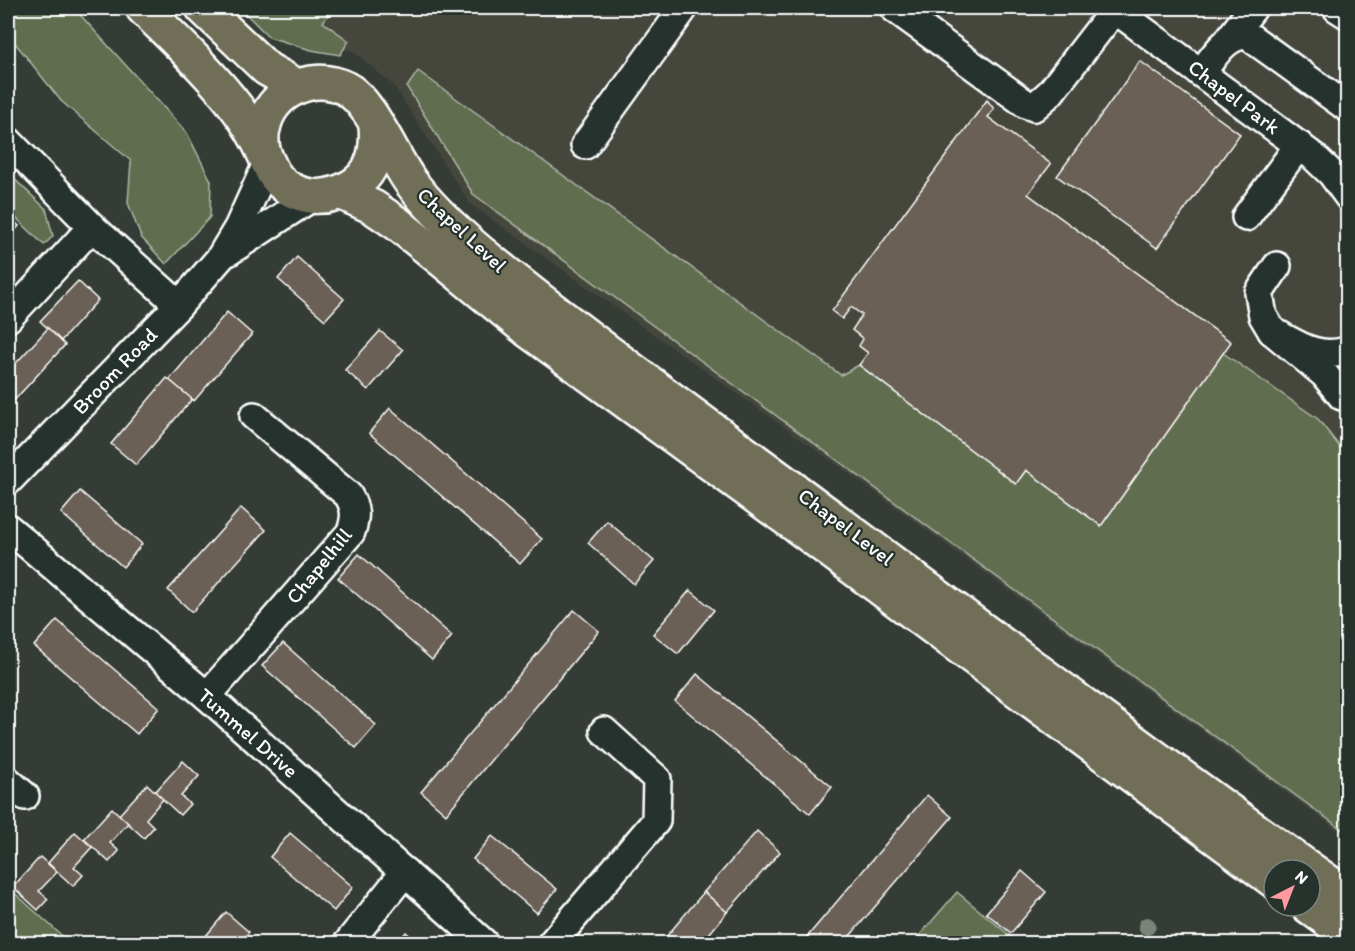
<svg xmlns="http://www.w3.org/2000/svg" width="1355" height="951" font-family="Itim,sans-serif">
<style>
.built{fill:#44473e}
.green{fill:#606e4f;stroke:#b0b6a7;stroke-width:1.5}
.building{fill:#6b6154;stroke:#fff;stroke-width:1.5}
.lines{fill:none;stroke-linecap:round;stroke-linejoin:round}
.minor-casing{stroke:#fff;stroke-width:32}
.major-casing{stroke:#fff;stroke-width:38}
.minor{stroke:#26332d;stroke-width:27}
.major{stroke:#716e59;stroke-width:33}
.tree{fill:#7c8479}
.labels{text-anchor:middle;stroke-width:4.5;stroke-linejoin:round;paint-order:stroke}
.street-label{font-size:21px;fill:#fff;stroke:#26332d}
</style>
<rect width="100%" height="100%" fill="#343c35"/>
<filter id="ink" filterUnits="userSpaceOnUse"><feTurbulence type="fractalNoise" baseFrequency=".0167" numOctaves="2"/><feDisplacementMap in="SourceGraphic" scale="12" xChannelSelector="R" yChannelSelector="G"/><feConvolveMatrix kernelMatrix="1 2 1 2 8 2 1 2 1" color-interpolation-filters="sRGB"/></filter>
<g filter="url(#ink)">
<polygon class="built" points="247,8 1347,8 1347,837 832,461 470,204 394,86 353,51 274,39"/>
<g class="green">
<polygon points="8,8 74,8 187,133 211,181 210,217 166,264 141,237 128,203 131,161 61,101 8,34"/>
<polygon points="240,8 333,8 323,22 349,41 340,55 311,50 269,37"/>
<polygon points="418,71 841,375 859,365 1016,484 1026,470 1101,526 1223,353 1318,419 1347,456 1347,833 473,194 407,87"/>
<polygon points="8,173 46,209 53,236 44,245 8,210"/>
<polygon points="8,887 70,943 8,943"/>
<polygon points="957,892 1019,943 913,943"/>
</g>
<g class="building">
<polygon points="1140,61 1240,134 1157,248 1057,176"/>
<polygon points="987,100 994,109 988,117 1051,164 1028,194 1231,342 1101,526 1026,470 1016,484 859,365 868,353 859,346 863,339 852,330 862,315 851,307 842,319 832,311"/>
<polygon points="8,215 19,226 8,238"/>
<polygon points="297,257 344,299 325,320 278,279"/>
<polygon points="78,281 98,300 61,341 40,321"/>
<polygon points="227,312 252,334 194,401 169,380"/>
<polygon points="48,328 65,345 8,407 8,372"/>
<polygon points="380,331 403,350 368,390 345,370"/>
<polygon points="167,378 192,399 136,465 111,444"/>
<polygon points="390,408 542,539 520,564 369,433"/>
<polygon points="80,491 142,544 123,567 61,513"/>
<polygon points="241,508 266,530 192,612 168,590"/>
<polygon points="607,521 654,561 634,584 588,543"/>
<polygon points="359,554 452,636 432,660 338,578"/>
<polygon points="690,590 714,610 678,654 653,634"/>
<polygon points="574,610 599,631 446,814 421,792"/>
<polygon points="57,620 159,708 137,734 34,646"/>
<polygon points="283,643 376,725 356,748 262,666"/>
<polygon points="697,674 832,787 810,814 675,701"/>
<polygon points="183,761 199,776 181,796 190,804 180,815 155,792"/>
<polygon points="147,784 163,799 146,819 154,827 144,838 119,815"/>
<polygon points="927,795 952,817 843,944 801,944"/>
<polygon points="112,808 128,823 110,843 119,851 109,862 84,839"/>
<polygon points="757,831 780,852 727,912 704,892"/>
<polygon points="75,832 92,847 74,867 83,875 73,886 48,863"/>
<polygon points="290,833 353,887 334,911 270,857"/>
<polygon points="492,836 557,889 537,913 473,859"/>
<polygon points="40,857 57,872 39,891 48,899 38,910 13,887"/>
<polygon points="1022,871 1046,892 1011,933 986,913"/>
<polygon points="704,892 727,912 701,944 660,944"/>
<polygon points="226,912 249,932 239,944 199,944"/>
<polygon points="406,932 419,944 396,944"/>
</g>
<g class="lines">
<g class="minor-casing">
<g id="minor">
<polyline points="894,8 1026,104 1034,107 1050,93 1115,9"/>
<polyline points="1113,8 1313,156 1332,174 1348,196"/>
<polyline points="1337,8 1348,15"/>
<polyline points="1229,39 1253,8"/>
<path d="M1201 73C1214 57 1225 35 1247 35L1348 108"/>
<polyline points="8,141 92,227 179,305"/>
<polyline points="585,145 684,8"/>
<polyline points="1246,217 1299,145"/>
<polyline points="228,252 312,197"/>
<polyline points="8,318 92,227"/>
<polyline points="1272,331 1263,316 1259,293 1277,266"/>
<path d="M1342 396 1324 374 1272 331C1297 344 1317 360 1346 351"/>
<polyline points="8,481 179,305 220,258 238,228 267,164"/>
<polyline points="8,528 207,696 485,944"/>
<path d="M207 696 351 532C356 517 356 508 348 495L254 416"/>
<polyline points="8,781 25,796"/>
<polyline points="347,944 405,872"/>
<polyline points="551,944 656,821 657,779 604,731"/>
</g>
</g>
<g class="major-casing">
<g id="major">
<path d="M143 8C175 40 209 71 237 108 246 120 256 136 263 151 269 164 272 176 284 185 305 201 331 199 352 186 374 173 378 149 376 126"/>
<polyline points="203,8 267,69 297,86"/>
<path d="M263 151C262 144 261 136 263 129 270 93 311 71 345 88 370 100 392 156 410 181 429 207 455 231 480 252 594 345 716 431 834 519 1004 646 1174 773 1348 896"/>
<polyline points="342,193 373,207 398,224 530,332 806,533 1274,881"/>
<polyline points="1308,906 1348,935"/>
</g>
</g>
<use href="#minor" class="minor"/>
<use href="#major" class="major"/>
</g>
<circle class="tree" cx="1147" cy="926" r="9"/>
</g>
<g class="labels">
<g class="street-label">
<text transform="translate(1234 97) rotate(37)" y="7">Chapel Park</text>
<text transform="translate(462 230) rotate(43)" y="7">Chapel Level</text>
<text transform="translate(115 371) rotate(-46)" y="7">Broom Road</text>
<text transform="translate(846 527) rotate(37)" y="7">Chapel Level</text>
<text transform="translate(319 566) rotate(-51)" y="7">Chapelhill</text>
<text transform="translate(248 733) rotate(41)" y="7">Tummel Drive</text>
</g>
</g>
<rect width="1355" height="951" fill="none" stroke="#26332d" stroke-width="30"/>
<rect x="15" y="15" width="1325" height="921" fill="none" stroke="#fff" stroke-width="2" filter="url(#ink)"/>
<g transform="translate(1292 888) rotate(42)"><circle r="28" fill="#26332d" stroke="#7d8581" stroke-width="1.5"/>
<path d="M0-4.5L10 22L0 15L-10 22Z" fill="#ff9aa2"/>
<text y="-9" font-size="16" font-weight="bold" text-anchor="middle" fill="#ffffff">N</text>
</g>
</svg>
